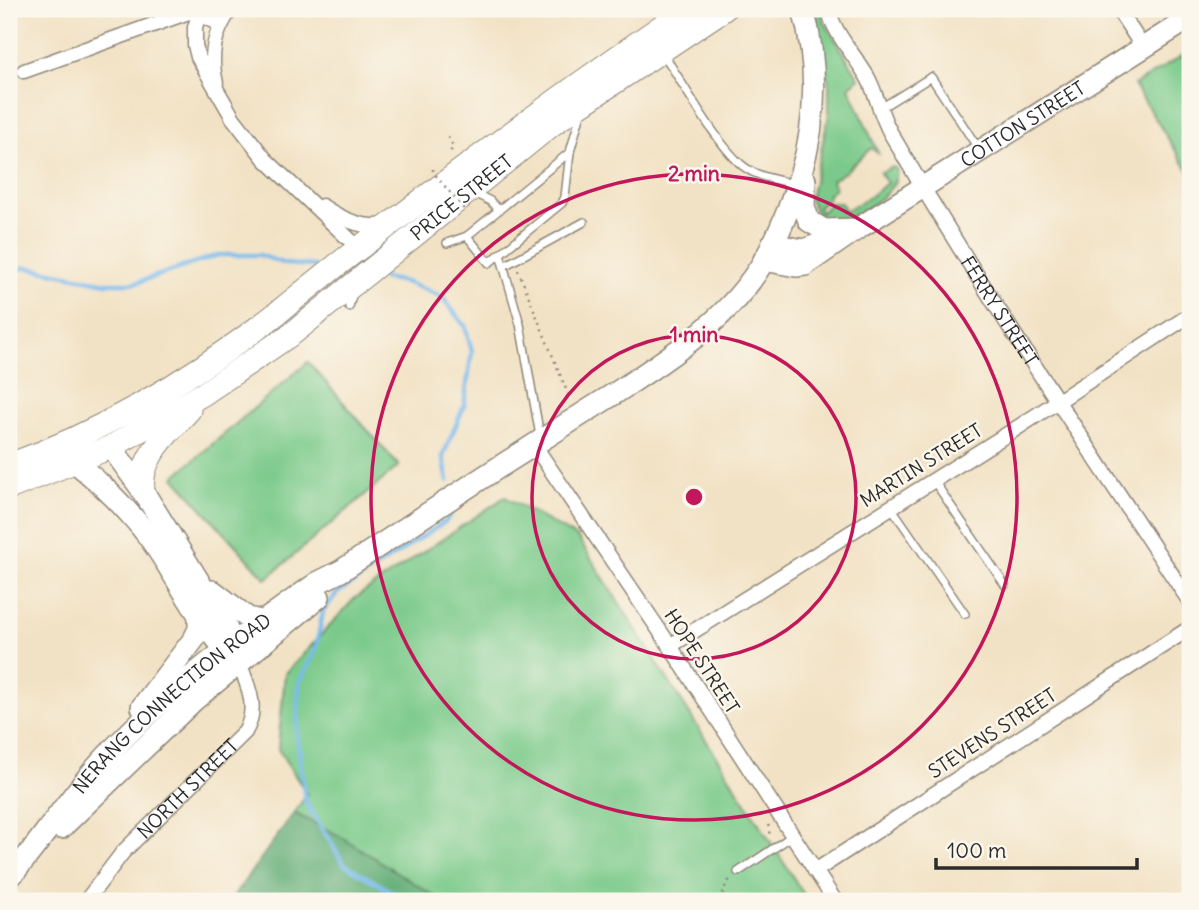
<svg xmlns="http://www.w3.org/2000/svg" width="1199" height="910" font-family="Delius,sans-serif">
<style>
.green{fill:#7bca8b;stroke:#537a5b;stroke-width:2}
.forest{fill:#64ae77;stroke:#486c51;stroke-width:2}
.lines{fill:none;stroke-linecap:round;stroke-linejoin:round}
.stream{stroke:#77baed;stroke-width:4.5}
.lane-casing{stroke:#8e8678;stroke-width:10}
.street-casing{stroke:#8e8678;stroke-width:17}
.secondary-casing{stroke:#8e8678;stroke-width:24}
.primary-casing{stroke:#8e8678;stroke-width:25}
.path{stroke:#8e8678;stroke-width:2.5;stroke-dasharray:2 5;stroke-linecap:butt}
.lane{stroke:#fff;stroke-width:7}
.street{stroke:#fff;stroke-width:14}
.secondary{stroke:#fff;stroke-width:21}
.primary{stroke:#fff;stroke-width:23}
.path-bridge{stroke:#8e8678;stroke-width:2.5;stroke-dasharray:2 5;stroke-linecap:butt}
.ring{fill:none;stroke:#c2185b;stroke-width:3.5}
.labels{text-anchor:middle;stroke-width:5;stroke-linejoin:round;paint-order:stroke}
.street-label{font-size:19px;fill:#2b2b2b;stroke:#fbf7ec}
.centre{fill:#c2185b;stroke:#fbf7ec;stroke-width:3.5}
.ring-label{font-size:21px;text-anchor:middle;font-weight:bold;fill:#c2185b;stroke:#fbf7ec;stroke-width:5;stroke-linejoin:round;paint-order:stroke}
</style>
<rect width="100%" height="100%" fill="#fbf7ec"/>
<filter id="ink" filterUnits="userSpaceOnUse"><feTurbulence type="fractalNoise" baseFrequency=".0143" numOctaves="2"/><feDisplacementMap in="SourceGraphic" scale="14" xChannelSelector="R" yChannelSelector="G"/><feConvolveMatrix kernelMatrix="1 2 1 2 8 2 1 2 1" color-interpolation-filters="sRGB"/></filter>
<filter id="wash" filterUnits="userSpaceOnUse"><feTurbulence type="fractalNoise" baseFrequency=".00686" numOctaves="4" result="noise"/><feDisplacementMap in="SourceGraphic" scale="28" xChannelSelector="R" yChannelSelector="G"/><feGaussianBlur stdDeviation="1.57" result="paint"/><feColorMatrix in="noise" values="0 0 0 0 0 0 0 0 0 0 0 0 0 0 0 0 0 1.4 0 .05"/><feComposite in="paint" operator="in"/></filter>
<g filter="url(#wash)">
<rect width="100%" height="100%" fill="#f2e2c5"/>
<g class="green">
<path d="M814 9H821L824 21 859 78 849 87 878 153 871 148 845 172 832 180 835 188 828 194V199L818 207 820 213 831 203H841L845 211 867 199 887 183 880 173 892 167 896 168C902 192 855 218 834 222 828 222 823 220 818 219L810 199 829 115V84Z"/>
<polygon points="1190,51 1190,173 1134,85"/>
<polygon points="308,362 399,466 266,579 174,477"/>
<polygon points="505,497 578,538 808,901 363,901 294,813 307,794 278,749 285,674 355,598"/>
</g>
<polygon class="forest" points="294,813 340,836 442,901 230,901"/>
<g class="lines">
<g class="stream">
<polyline points="9,274 25,267 107,283 136,283 218,255 260,255 285,264 314,266"/>
<polyline points="383,278 405,282 441,296 465,326 472,351 464,406 443,456 448,481"/>
<polyline points="408,901 344,864 305,801 297,733 299,682 315,652 323,612 337,593 446,521 452,512"/>
</g>
</g>
</g>
<g filter="url(#ink)">
<g class="lines">
<g class="lane-casing">
<g id="lane">
<path d="M664 55C684 85 717 145 743 166 757 177 778 180 794 184"/>
<polyline points="879,109 931,77 978,148"/>
<polyline points="474,193 490,201 499,210"/>
<polyline points="467,236 489,263 562,203 565,197 570,152 581,113"/>
<polyline points="447,243 467,236 570,152"/>
<polyline points="500,254 520,324 540,436"/>
<polyline points="504,266 584,222"/>
<polyline points="349,307 353,292"/>
<polyline points="934,481 1005,585"/>
<polyline points="891,507 965,614"/>
<polyline points="738,872 792,836"/>
</g>
</g>
<g class="street-casing">
<g id="street">
<polyline points="201,9 195,27 195,45 198,57 233,118 265,159 351,241 360,247"/>
<path id="s1" d="M829 9C831 30 857 58 868 78 877 95 880 114 890 132 983 292 1088 447 1190 602"/>
<polyline points="1118,9 1144,49"/>
<polyline points="24,71 189,12 199,14 220,24"/>
<path d="M216 83C209 55 214 32 231 9"/>
<path d="M322 206C340 218 366 231 388 224"/>
<polyline points="534,445 670,646 835,901"/>
<polyline points="670,646 1017,428 1190,315"/>
<polyline points="815,871 1190,628"/>
<path id="s2" d="M86 901 123 852 245 732C259 708 248 686 239 662"/>
</g>
</g>
<g class="secondary-casing">
<g id="secondary">
<polyline points="805,180 804,207 809,221 824,230 857,229"/>
<polyline points="772,244 803,250 829,241"/>
<path id="s3" d="M764 260 796 266 805 265 857 229 1190 18"/>
<polyline points="111,447 143,491 224,622 238,657"/>
<path d="M75 462C103 485 130 511 151 540 180 581 199 625 236 660"/>
<polyline points="213,591 248,618 264,622"/>
<polyline points="142,707 194,639 199,629 199,617"/>
<polyline points="61,828 193,701 319,597"/>
<path id="s4" d="M9 878C42 841 68 798 102 761 165 692 241 636 317 583L341 571C402 531 462 490 523 452 554 432 585 412 617 392 673 355 730 319 765 259 780 233 791 204 800 176 817 121 818 64 803 9"/>
</g>
</g>
<g class="primary-casing">
<g id="primary">
<path d="M9 465C103 432 192 378 271 318 301 294 331 269 362 246 468 164 576 84 687 9"/>
<path id="s5" d="M9 488 111 447 203 394 293 333 555 122 724 9"/>
<path d="M143 491C138 458 169 433 189 410"/>
</g>
</g>
<g class="path">
<polyline points="448,137 453,146 449,155"/>
<polyline points="518,270 568,394"/>
<polyline points="768,825 770,830 768,838"/>
<polyline points="721,901 724,889 730,879"/>
</g>
<use href="#lane" class="lane"/>
<use href="#street" class="street"/>
<use href="#secondary" class="secondary"/>
<use href="#primary" class="primary"/>
<polyline class="path-bridge" points="433,169 433,172 463,208 463,211"/>
</g>
</g>
<g class="ring">
<circle cx="694" cy="497" r="162"/>
<circle cx="694" cy="497" r="323"/>
</g>
<g class="labels">
<g class="street-label">
<text dy="7" stroke="none"><textPath href="#s3" startOffset="301">COTTON STREET</textPath></text>
<text dy="7" stroke="none"><textPath href="#s5" startOffset="541">PRICE STREET</textPath></text>
<text dy="7" stroke="none"><textPath href="#s1" startOffset="348">FERRY STREET</textPath></text>
<text transform="translate(921 465) rotate(-32)" y="7">MARTIN STREET</text>
<text transform="translate(702 661) rotate(57)" y="7">HOPE STREET</text>
<text dy="7" stroke="none"><textPath href="#s4" startOffset="240">NERANG CONNECTION ROAD</textPath></text>
<text transform="translate(992 733) rotate(-33)" y="7">STEVENS STREET</text>
<text dy="7" stroke="none"><textPath href="#s2" startOffset="152">NORTH STREET</textPath></text>
</g>
</g>
<circle cx="694" cy="497" r="10" class="centre"/>
<g class="ring-label">
<text x="694" y="181">2 min</text>
<text x="694" y="342">1 min</text>
</g>
<rect width="1199" height="910" fill="none" stroke="#fbf7ec" stroke-width="35"/>
<path d="M936 858v10h201v-10" fill="none" stroke="#2b2b2b" stroke-width="3.5"/>
<text x="947" y="858" font-size="21" fill="#2b2b2b" stroke="#fbf7ec" stroke-width="5" paint-order="stroke">100 m</text>
</svg>
